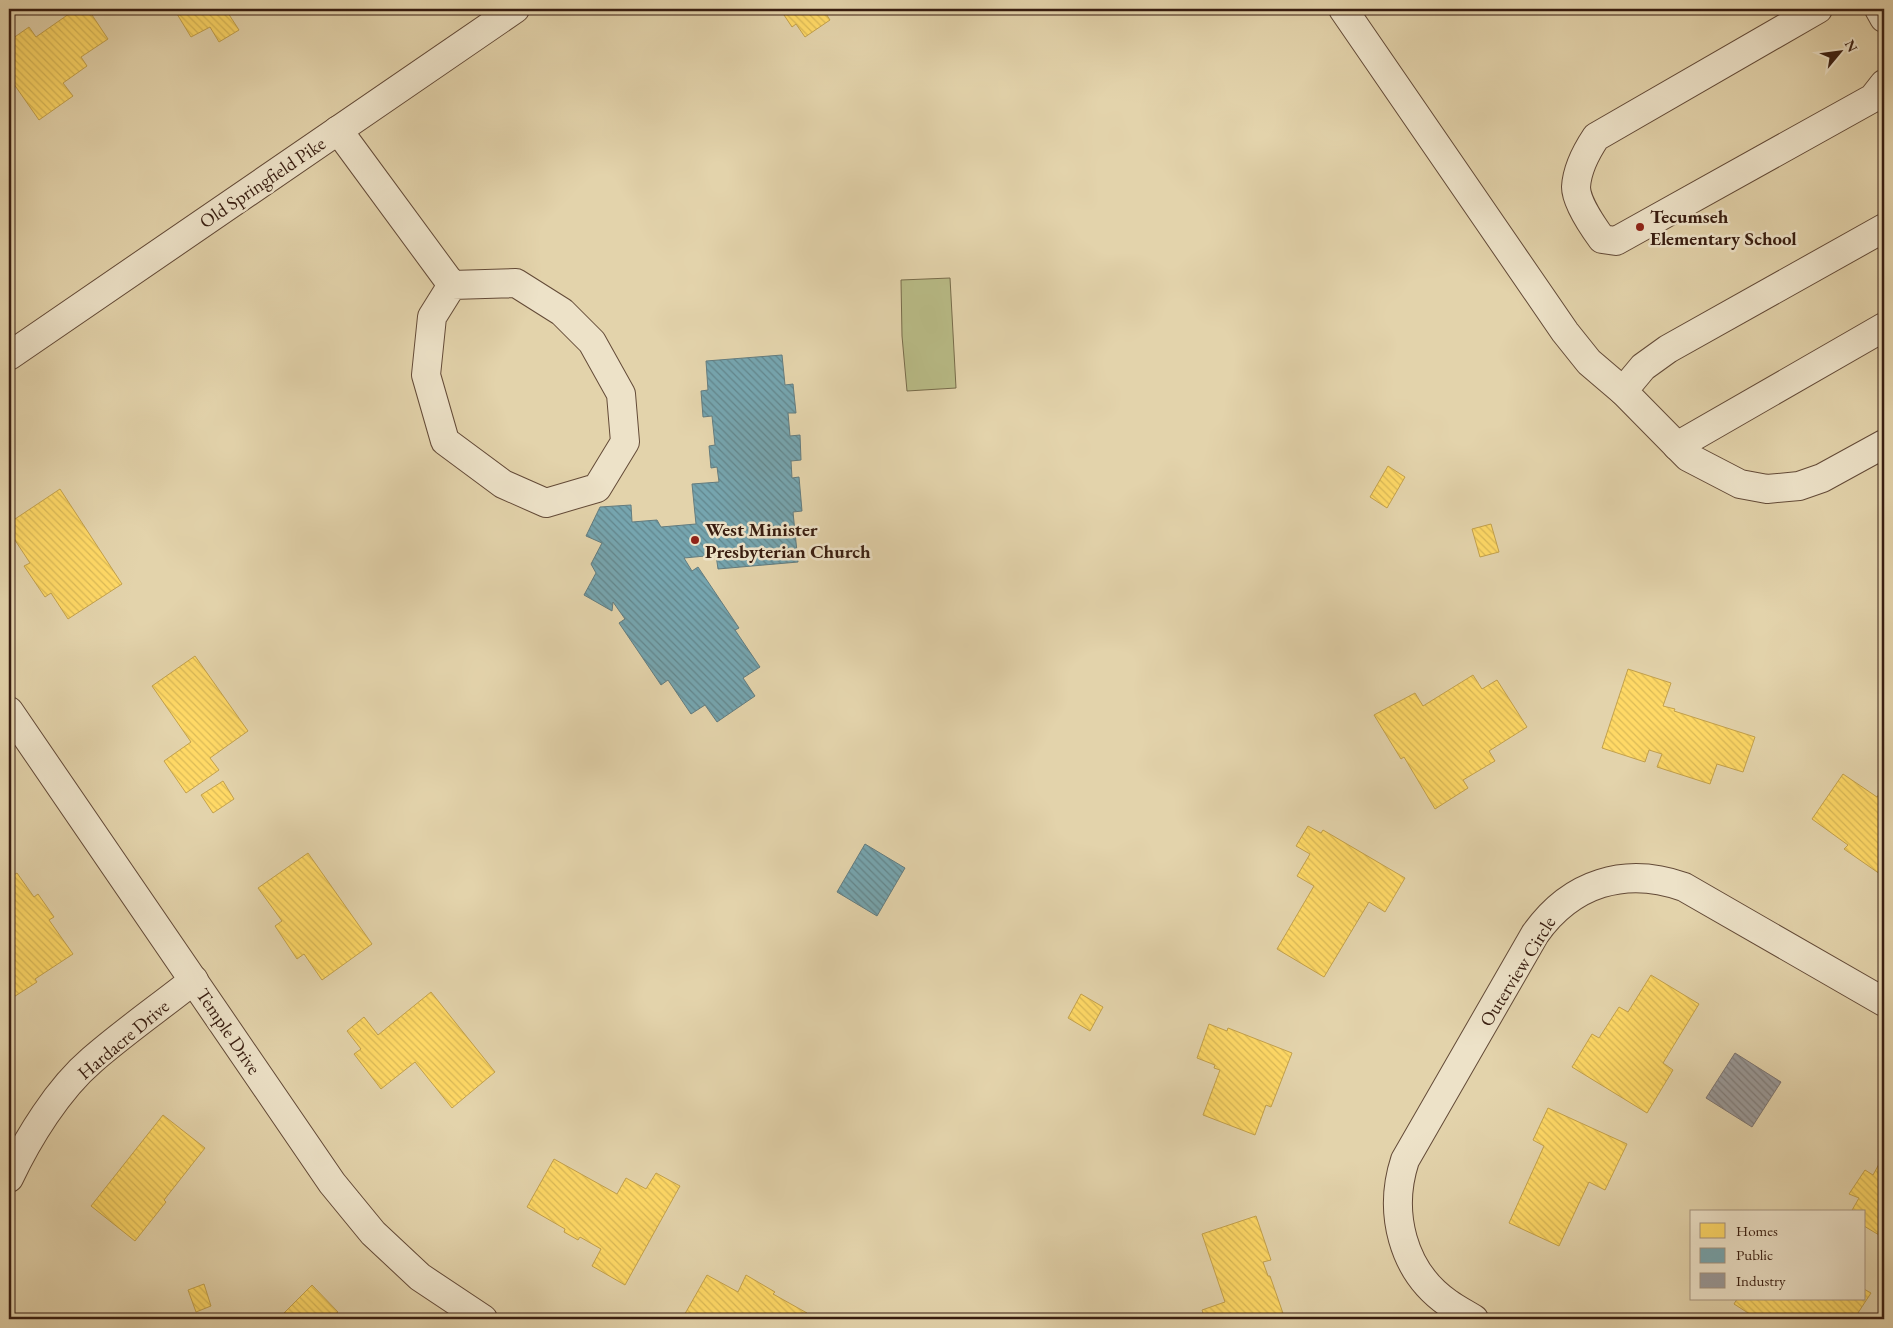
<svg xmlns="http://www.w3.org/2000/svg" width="1893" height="1328" font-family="'EB Garamond',serif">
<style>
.green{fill:#b8bb86;stroke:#786c4b}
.homes{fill:url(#homes-back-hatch);stroke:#c3a14c}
.public{fill:url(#public-back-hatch);stroke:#637c7f}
.industry{fill:url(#industry-back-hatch);stroke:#7c7470}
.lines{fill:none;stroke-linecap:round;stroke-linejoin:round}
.minor-casing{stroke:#634a37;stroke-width:30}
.minor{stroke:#ede2c8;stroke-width:28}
.poi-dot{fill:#8f2418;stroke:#ede2c8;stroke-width:2}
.labels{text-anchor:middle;stroke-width:5;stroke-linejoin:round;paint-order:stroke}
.street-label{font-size:19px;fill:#381d10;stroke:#ede2c8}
.poi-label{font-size:19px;font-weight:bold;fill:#381d10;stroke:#ede2c8;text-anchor:start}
</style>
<defs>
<pattern id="homes-back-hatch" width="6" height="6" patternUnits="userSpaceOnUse" patternTransform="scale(1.25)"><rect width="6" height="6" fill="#ffd966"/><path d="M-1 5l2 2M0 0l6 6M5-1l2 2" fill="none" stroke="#dbba57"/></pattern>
<pattern id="public-back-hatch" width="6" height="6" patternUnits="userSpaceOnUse" patternTransform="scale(1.25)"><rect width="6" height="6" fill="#76a5af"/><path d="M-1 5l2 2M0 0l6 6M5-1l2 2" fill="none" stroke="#62868d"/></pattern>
<pattern id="industry-back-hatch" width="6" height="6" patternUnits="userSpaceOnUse" patternTransform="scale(1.25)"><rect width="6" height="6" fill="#999"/><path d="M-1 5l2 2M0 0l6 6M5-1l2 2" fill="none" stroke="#7e7c7b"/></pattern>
</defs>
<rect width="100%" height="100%" fill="#e3d3ab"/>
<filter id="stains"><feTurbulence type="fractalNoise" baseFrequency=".004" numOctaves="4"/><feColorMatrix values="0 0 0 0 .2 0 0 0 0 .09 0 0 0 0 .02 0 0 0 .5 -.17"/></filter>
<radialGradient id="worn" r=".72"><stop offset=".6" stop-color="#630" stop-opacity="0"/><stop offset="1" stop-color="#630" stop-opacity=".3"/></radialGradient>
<polygon class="green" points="950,278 956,388 907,391 902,336 901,280"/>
<g class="homes">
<polygon points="76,9 88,9 108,39 81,57 87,66 63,83 73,96 39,120 9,77 9,41 29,27 36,37"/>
<polygon points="174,9 235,9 228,13 239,30 219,42 210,27 191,37"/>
<polygon points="780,9 823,9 830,20 805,37 796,24 792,27"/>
<polygon points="1388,466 1405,477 1387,508 1370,497"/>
<polygon points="60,489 122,584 68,619 51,593 45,597 24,566 30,563 9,531 9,523"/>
<polygon points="1491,524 1499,552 1480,557 1472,529"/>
<polygon points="195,656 248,731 210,758 219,770 186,793 164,761 191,742 152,686"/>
<polygon points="1628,669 1671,683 1663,706 1675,709 1674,711 1755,737 1743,772 1717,764 1710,784 1657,767 1662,754 1649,750 1645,762 1602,748"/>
<polygon points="1473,675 1482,689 1497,680 1527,727 1489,751 1495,761 1463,780 1468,788 1435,809 1404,757 1401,759 1374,715 1415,693 1423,706"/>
<polygon points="1843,774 1877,797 1884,787 1884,868 1880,874 1844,849 1848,845 1812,819"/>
<polygon points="223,781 234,799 213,813 201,795"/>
<polygon points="1308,826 1321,833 1323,830 1405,878 1385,912 1369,902 1324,977 1277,949 1314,886 1297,876 1310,854 1296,846"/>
<polygon points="308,853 372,944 322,980 304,954 297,959 275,926 282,921 258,888"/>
<polygon points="17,873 34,897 38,894 54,917 49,920 73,954 35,979 37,982 9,1000 9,878"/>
<polygon points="1651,975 1699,1004 1663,1063 1673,1070 1647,1113 1572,1067 1592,1034 1599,1038 1619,1007 1628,1012"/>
<polygon points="431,992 495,1072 452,1108 415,1062 381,1089 354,1054 361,1049 347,1031 364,1017 378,1035"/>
<polygon points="1081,994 1103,1007 1090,1031 1068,1018"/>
<polygon points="1209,1024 1227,1031 1228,1028 1292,1053 1271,1107 1266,1105 1255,1135 1203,1115 1220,1070 1214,1068 1215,1065 1197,1058"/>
<polygon points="1548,1108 1627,1144 1605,1190 1589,1182 1559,1246 1509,1223 1544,1146 1533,1140"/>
<polygon points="163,1115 205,1148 164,1200 166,1202 135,1241 91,1206"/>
<polygon points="1884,1155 1884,1238 1864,1226 1864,1212 1851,1212 1859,1198 1849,1194 1865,1170 1873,1175"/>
<polygon points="554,1159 617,1194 626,1178 646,1189 656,1173 680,1186 625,1285 592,1266 601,1249 580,1237 578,1240 564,1232 565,1229 527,1207"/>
<polygon points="1256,1216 1271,1260 1263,1262 1268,1276 1270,1276 1285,1319 1205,1319 1202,1310 1225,1302 1202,1234"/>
<polygon points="707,1275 738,1292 746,1275 775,1292 773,1294 807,1313 804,1319 682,1319"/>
<polygon points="204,1284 211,1306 196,1312 188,1290"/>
<polygon points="312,1285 338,1312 332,1317 334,1319 278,1319"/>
<polygon points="1864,1289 1871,1293 1854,1319 1756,1319 1756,1318 1734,1304 1737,1299 1864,1299"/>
</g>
<g class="public">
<polygon points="782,355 785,385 793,384 796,413 788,413 790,436 800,435 801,460 791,461 792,478 799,477 802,511 793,512 798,562 718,569 716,555 684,558 692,571 698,567 739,628 735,630 760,667 743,678 755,696 717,722 705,705 691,714 668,680 661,685 619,623 625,619 613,602 612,611 584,595 596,573 591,564 602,543 586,536 600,507 631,505 632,522 657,520 661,527 696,524 692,484 719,482 717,467 711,468 709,446 715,445 712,416 703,417 701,391 708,390 706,361"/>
<polygon points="865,844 905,868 877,916 837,892"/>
</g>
<polygon class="industry" points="1735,1053 1781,1082 1752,1127 1706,1098"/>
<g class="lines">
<g class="minor-casing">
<g id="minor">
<polyline points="1343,9 1565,332 1589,362 1623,391"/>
<path d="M1818 9 1596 137C1586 152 1577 169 1576 187 1576 202 1594 228 1602 239L1616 241 1873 98 1884 84"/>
<polyline points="1879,9 1884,18"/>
<polyline points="338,130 452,285 516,283 562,312 592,342 621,394 625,442 597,488 546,503 503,484 445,441 426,375 432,317 452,285"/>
<polyline points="1884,228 1668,349 1643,367 1623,391 1688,457 1740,484 1767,489 1799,486 1822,478 1884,444"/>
<polyline points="9,356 515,9"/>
<polyline points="1677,446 1884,327"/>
<polyline points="9,711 332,1183 373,1233 420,1277 483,1319"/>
<path d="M9 1178C28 1138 58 1089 92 1060 124 1032 160 1007 194 980"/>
<path d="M1474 1319C1466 1314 1456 1309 1448 1303 1402 1271 1388 1212 1405 1160L1535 934C1571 883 1625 866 1684 887L1884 1002"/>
</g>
</g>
<use href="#minor" class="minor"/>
</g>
<g class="poi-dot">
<circle cx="1640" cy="227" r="5"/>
<circle cx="695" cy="540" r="5"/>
</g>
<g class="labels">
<g class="street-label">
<text transform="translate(262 182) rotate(-34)" y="7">Old Springfield Pike</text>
<text transform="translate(1517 971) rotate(-58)" y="7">Outerview Circle</text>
<text transform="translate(229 1031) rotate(56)" y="7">Temple Drive</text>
<text transform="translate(123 1039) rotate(-40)" y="7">Hardacre Drive</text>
</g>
<g class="poi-label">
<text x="1650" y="223">Tecumseh<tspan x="1650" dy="22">Elementary School</tspan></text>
<text x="705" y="536">West Minister<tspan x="705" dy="22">Presbyterian Church</tspan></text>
</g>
</g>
<rect width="1893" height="1328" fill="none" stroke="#e3d3ab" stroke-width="30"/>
<rect x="10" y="10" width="1873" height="1308" fill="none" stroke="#381d10" stroke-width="2.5"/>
<rect x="15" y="15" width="1863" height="1298" fill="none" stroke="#381d10"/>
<rect x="1690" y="1210" width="175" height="90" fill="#ede2c8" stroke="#a5937e"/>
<rect x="1700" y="1223" width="25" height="15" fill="#ffd966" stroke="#a5937e"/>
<text x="1736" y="1236" font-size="15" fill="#381d10">Homes</text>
<rect x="1700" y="1248" width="25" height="15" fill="#76a5af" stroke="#a5937e"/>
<text x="1736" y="1260" font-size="15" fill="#381d10">Public</text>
<rect x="1700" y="1273" width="25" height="15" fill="#999999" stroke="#a5937e"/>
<text x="1736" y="1286" font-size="15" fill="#381d10">Industry</text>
<g transform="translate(1840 52) rotate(61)" stroke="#ede2c8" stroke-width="4" paint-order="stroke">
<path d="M0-4L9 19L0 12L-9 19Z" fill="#381d10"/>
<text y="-8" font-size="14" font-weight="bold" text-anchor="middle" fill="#381d10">N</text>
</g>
<rect width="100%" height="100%" filter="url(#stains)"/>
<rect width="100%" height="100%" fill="url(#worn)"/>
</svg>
